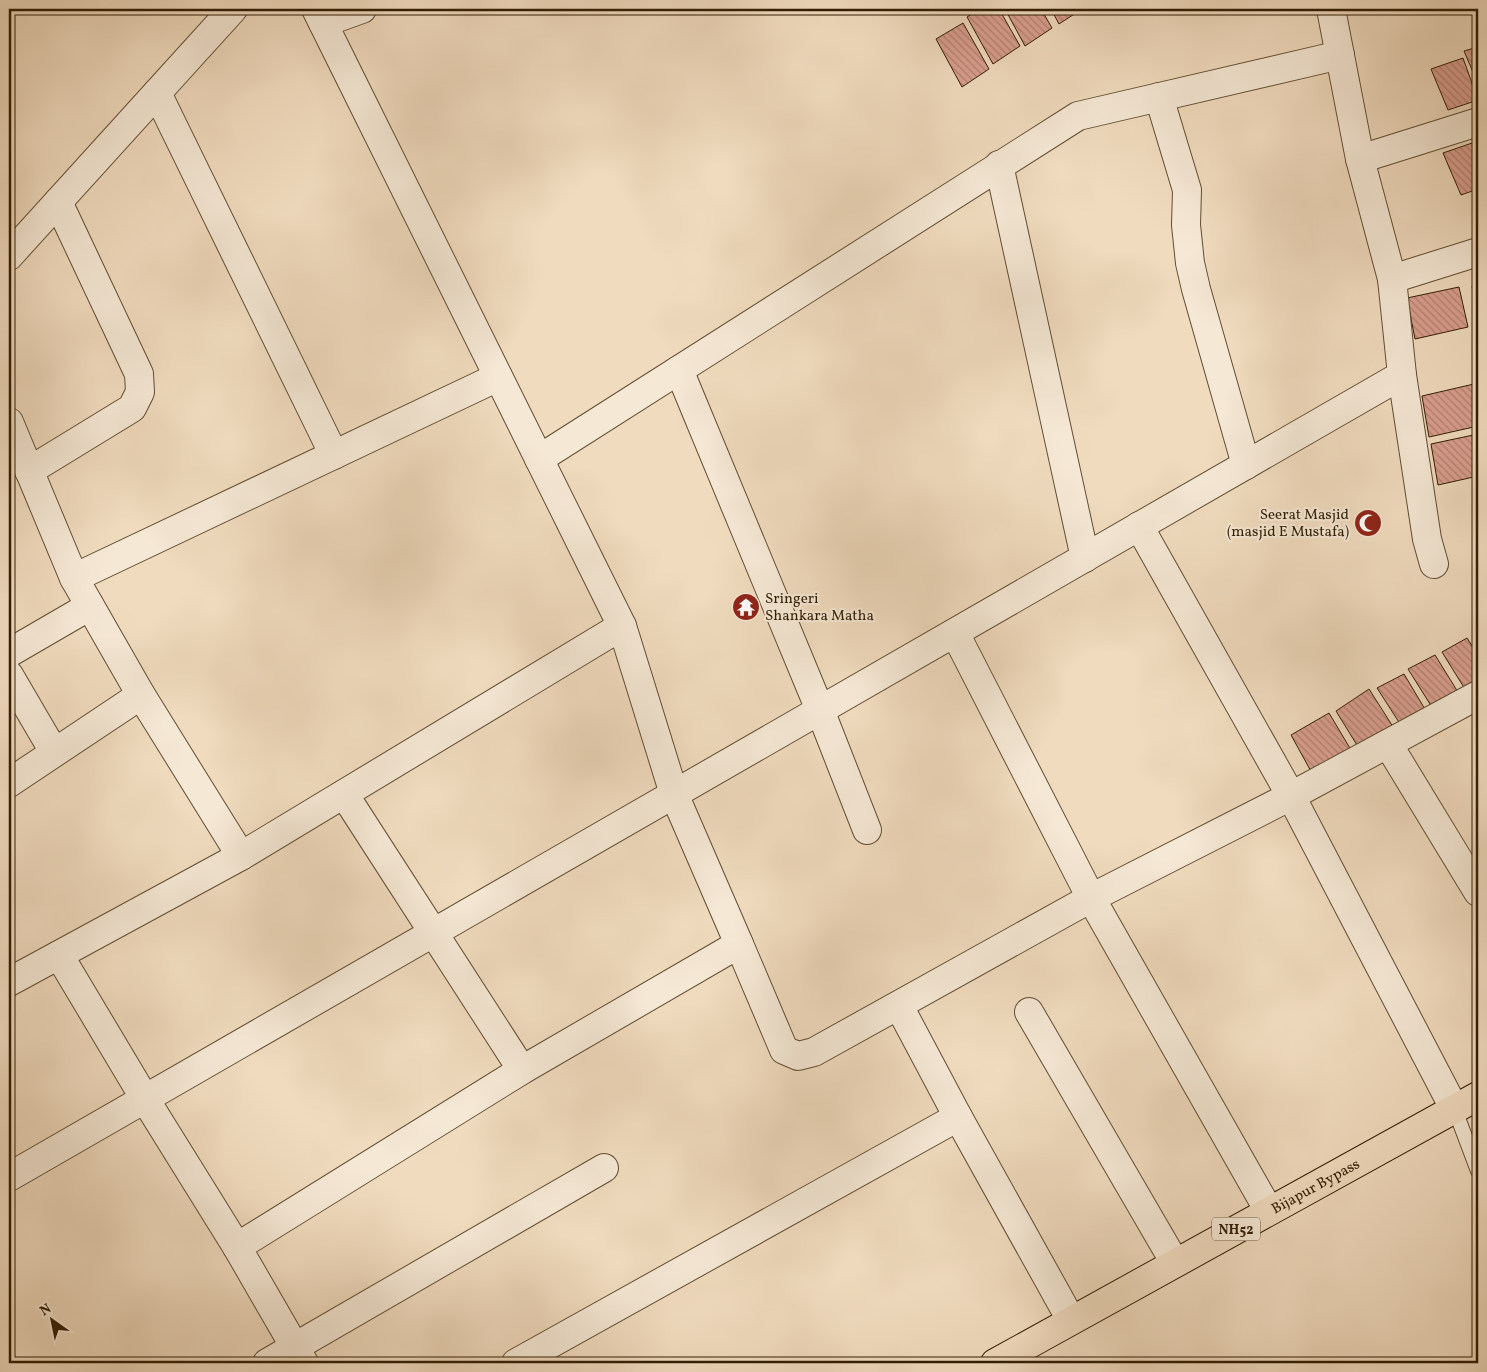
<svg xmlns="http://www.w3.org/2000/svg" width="1487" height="1372" font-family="Vollkorn,serif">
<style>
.building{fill:url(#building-back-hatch);stroke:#311e04}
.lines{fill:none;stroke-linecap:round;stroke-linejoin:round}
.service-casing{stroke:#614d32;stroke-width:16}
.minor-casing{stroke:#614d32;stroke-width:30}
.trunk-casing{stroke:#311e04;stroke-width:30}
.service{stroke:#f5e8d5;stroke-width:14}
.minor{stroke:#f5e8d5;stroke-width:28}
.trunk{stroke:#f0dbbe;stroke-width:28}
.labels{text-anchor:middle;stroke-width:4;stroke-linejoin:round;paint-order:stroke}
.shield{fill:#f5e8d5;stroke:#6c5b43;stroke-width:1}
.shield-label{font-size:14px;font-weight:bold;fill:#311e04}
.poi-label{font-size:15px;fill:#311e04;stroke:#f5e8d5;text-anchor:end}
.street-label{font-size:15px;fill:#311e04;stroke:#f5e8d5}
</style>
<defs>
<pattern id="building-back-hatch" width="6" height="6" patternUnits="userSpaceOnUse" patternTransform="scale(1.25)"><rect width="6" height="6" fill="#da9f8f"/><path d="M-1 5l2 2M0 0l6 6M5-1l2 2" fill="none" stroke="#b18173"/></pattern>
</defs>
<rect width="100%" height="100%" fill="#f0dbbe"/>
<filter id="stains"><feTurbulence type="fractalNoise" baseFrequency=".004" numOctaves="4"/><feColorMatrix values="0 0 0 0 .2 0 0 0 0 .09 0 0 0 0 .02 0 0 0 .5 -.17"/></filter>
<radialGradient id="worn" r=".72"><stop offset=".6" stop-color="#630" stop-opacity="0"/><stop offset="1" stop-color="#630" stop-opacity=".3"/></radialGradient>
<g class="building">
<polygon points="980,9 999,9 1020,46 993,64 967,17"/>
<polygon points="1005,9 1041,9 1052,28 1025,46"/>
<polygon points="1051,9 1082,9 1059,24"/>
<polygon points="963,23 989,69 962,87 936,39"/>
<polygon points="1478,47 1478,84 1464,51"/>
<polygon points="1463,58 1478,100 1448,110 1431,69"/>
<polygon points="1475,142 1478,151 1478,189 1461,195 1443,153"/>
<polygon points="1478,284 1478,321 1472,286"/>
<polygon points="1459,287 1468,327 1415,339 1407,298"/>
<polygon points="1474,384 1478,405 1478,426 1429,437 1422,396"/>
<polygon points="1478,434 1478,476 1438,485 1431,444"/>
<polygon points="1467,638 1478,655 1478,689 1468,694 1442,652"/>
<polygon points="1435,655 1461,697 1435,712 1408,669"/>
<polygon points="1404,674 1429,716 1404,730 1377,688"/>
<polygon points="1369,689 1395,730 1360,750 1336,711"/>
<polygon points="1329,713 1354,755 1313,775 1291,735"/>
</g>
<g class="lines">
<g class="service-casing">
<polyline id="service" points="1455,1110 1478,1171"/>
</g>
<g class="minor-casing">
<g id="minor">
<polyline points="316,9 622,626"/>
<polyline points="1331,9 1360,159 1392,279 1402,375 1427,539 1434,564"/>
<polyline points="323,23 362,9"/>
<polyline points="157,93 334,455"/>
<polyline points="1159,97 1187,190 1186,225 1190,263 1196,289 1246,465"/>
<polyline points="1360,159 1478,122"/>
<polyline points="999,165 1085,558"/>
<polyline points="9,256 233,9"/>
<polyline points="1392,279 1478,252"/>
<polyline points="679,370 820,710 867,830"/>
<polyline points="9,422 74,578 498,377"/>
<polyline points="539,459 1078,116 1340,55"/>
<polyline points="29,471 132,408 140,392 139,374 58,202"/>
<polyline points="74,578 141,695 241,856"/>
<polyline points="955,633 1091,898 1269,1211"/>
<polyline points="9,653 90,606"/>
<polyline points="9,675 54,752"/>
<polyline points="1388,744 1478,892"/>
<polyline points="9,783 141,695"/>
<polyline points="344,794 522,1070"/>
<polyline points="739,944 784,1050 798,1056 814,1052 1091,898 1291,796 1139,526"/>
<polyline points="59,955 145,1099 237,1247"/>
<polyline points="9,982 241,856 622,626 674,794 739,944 522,1070 237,1247 304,1363"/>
<polyline points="899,1006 958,1117 1071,1320"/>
<polyline points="1029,1012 1175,1263"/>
<polyline points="1455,1110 1291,796 1478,695"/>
<polyline points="9,1177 1402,375"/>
<polyline points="267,1363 604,1168"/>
<polyline points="516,1363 958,1117"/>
</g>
</g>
<g class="trunk-casing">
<g id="trunk">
<path id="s1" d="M995 1363 1478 1096"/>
</g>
</g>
<use href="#service" class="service"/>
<use href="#minor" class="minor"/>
<use href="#trunk" class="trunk"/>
</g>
<defs>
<g id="mosque-disc" transform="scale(1.4375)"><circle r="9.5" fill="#8f2418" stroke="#f5e8d5"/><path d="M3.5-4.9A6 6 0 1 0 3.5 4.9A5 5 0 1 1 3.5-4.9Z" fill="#fff"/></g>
<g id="temple-disc" transform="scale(1.4375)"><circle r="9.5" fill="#8f2418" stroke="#f5e8d5"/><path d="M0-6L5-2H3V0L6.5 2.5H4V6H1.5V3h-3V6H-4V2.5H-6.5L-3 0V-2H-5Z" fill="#fff"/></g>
</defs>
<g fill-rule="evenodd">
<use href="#mosque-disc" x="1368" y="523"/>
<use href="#temple-disc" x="746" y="607"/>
</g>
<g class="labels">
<rect class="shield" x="1212" y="1217.5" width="48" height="23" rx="4"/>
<g class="shield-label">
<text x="1236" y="1234">NH52</text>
</g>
<g class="poi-label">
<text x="1349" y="519">Seerat Masjid<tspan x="1349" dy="17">(masjid E Mustafa)</tspan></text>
<text x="765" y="603" text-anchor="start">Sringeri<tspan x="765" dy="17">Shankara Matha</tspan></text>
</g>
<g class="street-label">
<text dy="5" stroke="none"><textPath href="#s1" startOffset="366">Bijapur Bypass</textPath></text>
</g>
</g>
<rect width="1487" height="1372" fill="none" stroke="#f0dbbe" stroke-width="30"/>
<rect x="10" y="10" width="1467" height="1352" fill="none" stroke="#311e04" stroke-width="2.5"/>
<rect x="15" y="15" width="1457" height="1342" fill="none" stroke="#311e04"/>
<g transform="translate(52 1320) rotate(327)" stroke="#f5e8d5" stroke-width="4" paint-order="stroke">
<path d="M0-4L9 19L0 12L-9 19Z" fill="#311e04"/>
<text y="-8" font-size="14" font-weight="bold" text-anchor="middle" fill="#311e04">N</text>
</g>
<rect width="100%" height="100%" filter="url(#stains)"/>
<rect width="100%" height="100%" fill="url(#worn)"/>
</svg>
